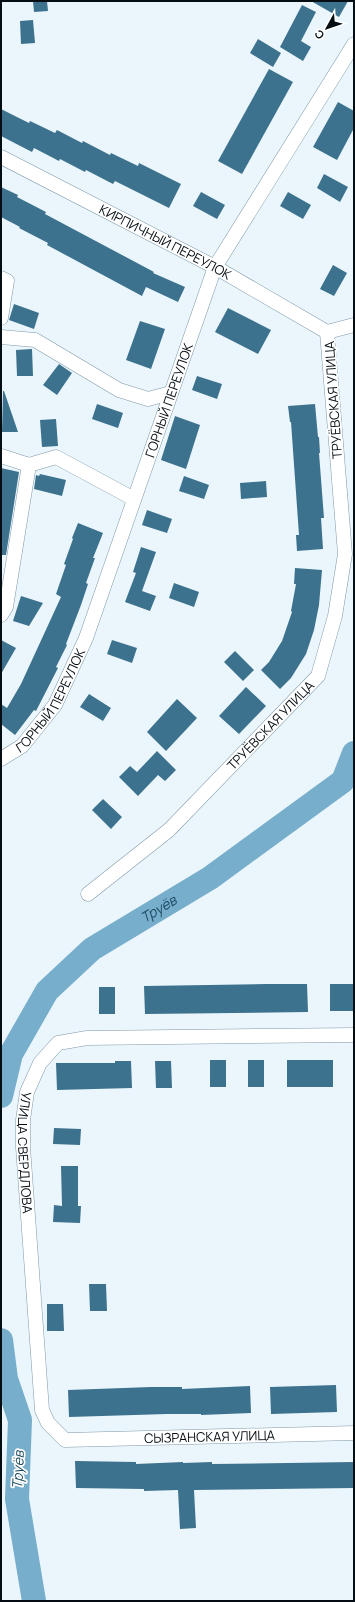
<svg xmlns="http://www.w3.org/2000/svg" width="355" height="1602" font-family="Manrope,sans-serif">
<style>
.lines{fill:none;stroke-linecap:round;stroke-linejoin:round}
.river{stroke:#77aecb;stroke-width:24}
.building{fill:#3c728d}
.minor-casing{stroke:#7f99a8;stroke-width:15}
.minor{stroke:#fff;stroke-width:14}
.labels{text-anchor:middle;stroke-width:3.5;stroke-linejoin:round;paint-order:stroke}
.street-label{font-size:13px;fill:#040d12;stroke:#fff}
.water-label{font-size:14px;font-style:italic;fill:#1b485d;stroke:#fff}
</style>
<rect width="100%" height="100%" fill="#ebf6fc"/>
<g class="lines">
<g class="river">
<path id="s1" d="M1 1096 11 1054 47 991 92 949 210 878 343 781 354 753"/>
<polyline points="1,1340 6,1379 20,1420 17,1499 34,1601"/>
</g>
</g>
<g class="building">
<polygon points="33,1 47,1 48,11 34,12"/>
<polygon points="311,1 348,1 339,17"/>
<polygon points="302,5 316,12 301,41 311,47 303,61 280,47"/>
<polygon points="33,20 35,43 21,44 20,21"/>
<polygon points="258,39 281,53 273,67 250,53"/>
<polygon points="269,69 293,82 242,174 218,161"/>
<polygon points="338,102 354,111 354,128 337,160 313,147"/>
<polygon points="1,109 29,123 30,121 55,133 57,130 82,143 83,141 110,155 111,153 138,166 139,163 181,184 169,208 115,181 113,184 86,170 85,172 60,159 59,161 34,148 32,152 1,136"/>
<polygon points="324,174 348,187 340,202 317,188"/>
<polygon points="1,187 18,195 17,197 46,212 45,214 154,272 153,273 185,287 178,302 146,287 142,296 47,245 48,243 19,228 20,227 1,217"/>
<polygon points="201,192 225,205 217,219 193,206"/>
<polygon points="288,192 311,205 303,219 280,206"/>
<polygon points="333,265 347,273 334,296 320,289"/>
<polygon points="14,304 39,313 34,329 9,320"/>
<polygon points="228,308 271,330 258,354 215,332"/>
<polygon points="140,321 165,329 151,369 126,360"/>
<polygon points="32,349 33,376 17,376 16,350"/>
<polygon points="59,364 72,373 57,395 43,385"/>
<polygon points="197,376 222,384 217,399 192,390"/>
<polygon points="3,391 4,391 18,432 2,432"/>
<polygon points="97,404 123,413 118,428 92,419"/>
<polygon points="315,404 318,437 319,437 320,453 319,453 324,518 321,518 323,549 297,551 296,535 299,535 291,422 290,422 288,406"/>
<polygon points="175,416 200,425 186,469 161,460"/>
<polygon points="56,419 58,446 42,447 40,420"/>
<polygon points="1,468 19,472 6,555 1,555"/>
<polygon points="40,474 66,480 62,496 34,489 36,475 39,476"/>
<polygon points="184,476 209,485 204,499 179,491"/>
<polygon points="266,481 267,497 241,499 240,483"/>
<polygon points="147,510 172,519 167,533 142,525"/>
<polygon points="78,523 103,533 93,558 95,558 86,583 88,584 81,605 66,644 67,645 56,667 58,668 36,711 34,710 15,735 1,724 1,704 7,708 21,684 61,597 56,594 66,565 64,564 73,539 72,538"/>
<polygon points="141,547 156,552 142,591 156,596 150,611 125,602 136,573 133,572"/>
<polygon points="295,568 322,570 319,605 314,630 306,654 291,678 280,689 261,670 269,662 282,641 292,612 291,611 296,584 294,584"/>
<polygon points="174,583 199,592 194,607 169,598"/>
<polygon points="21,596 43,603 29,626 13,621"/>
<polygon points="1,640 16,648 1,674"/>
<polygon points="112,640 137,648 132,663 107,654"/>
<polygon points="235,651 254,670 243,681 224,662"/>
<polygon points="246,687 266,706 239,734 219,716"/>
<polygon points="89,694 111,708 103,721 80,707"/>
<polygon points="177,699 197,718 166,751 147,732"/>
<polygon points="157,751 176,770 165,781 158,775 138,796 119,777 130,766 137,772"/>
<polygon points="103,799 122,817 111,829 92,810"/>
<polygon points="267,984 307,984 308,1012 145,1014 144,986"/>
<rect x="330" y="984" width="24" height="27"/>
<rect x="99" y="987" width="16" height="27"/>
<rect x="210" y="1060" width="16" height="27"/>
<rect x="248" y="1060" width="16" height="27"/>
<rect x="287" y="1060" width="46" height="27"/>
<polygon points="115,1061 131,1061 132,1088 57,1090 56,1063 115,1063"/>
<polygon points="155,1061 171,1061 172,1088 156,1088"/>
<polygon points="54,1128 81,1129 80,1145 53,1144"/>
<polygon points="61,1166 78,1166 78,1206 81,1206 80,1223 53,1222 54,1205 62,1206"/>
<polygon points="89,1284 106,1284 107,1311 90,1311"/>
<polygon points="47,1304 63,1304 64,1331 47,1331"/>
<polygon points="336,1385 337,1412 271,1414 270,1387"/>
<polygon points="250,1386 251,1413 201,1415 201,1414 167,1414 69,1417 68,1390 151,1387 182,1387 182,1389"/>
<polygon points="75,1461 136,1462 136,1464 183,1462 183,1463 212,1462 212,1464 354,1462 354,1488 194,1490 196,1528 180,1529 178,1490 144,1491 144,1489 76,1488"/>
</g>
<g class="lines">
<g class="minor-casing">
<g id="minor">
<path id="s2" d="M1 157 215 267 327 332"/>
<polyline points="1,278 7,281 1,318"/>
<polyline points="327,332 354,325"/>
<polyline points="1,337 35,340 119,390 148,399 171,393"/>
<polyline points="1,456 29,465"/>
<polyline points="1,615 6,607 29,465 56,457 134,499"/>
<path id="s3" d="M1 759 22 746 55 705 86 638 215 267 354 44"/>
<path id="s4" d="M88 894 169 830 318 676 335 616 345 554 327 332"/>
<path id="s5" d="M354 1035 87 1038 58 1043 40 1063 27 1092 23 1120V1147L42 1410 48 1423 65 1440 354 1433"/>
</g>
</g>
<use href="#minor" class="minor"/>
</g>
<g class="labels">
<g class="street-label">
<text dy="5" stroke="none"><textPath href="#s2" startOffset="185">КИРПИЧНЫЙ ПЕРЕУЛОК</textPath></text>
<text dy="5" stroke="none"><textPath href="#s3" startOffset="403">ГОРНЫЙ ПЕРЕУЛОК</textPath></text>
<text transform="translate(333 400) rotate(-94)" y="5">ТРУЁВСКАЯ УЛИЦА</text>
<text dy="5" stroke="none"><textPath href="#s3" startOffset="79">ГОРНЫЙ ПЕРЕУЛОК</textPath></text>
<text dy="5" stroke="none"><textPath href="#s4" startOffset="249">ТРУЁВСКАЯ УЛИЦА</textPath></text>
<text dy="5" stroke="none"><textPath href="#s5" startOffset="416">УЛИЦА СВЕРДЛОВА</textPath></text>
<text dy="5" stroke="none"><textPath href="#s5" startOffset="857">СЫЗРАНСКАЯ УЛИЦА</textPath></text>
</g>
<g class="water-label">
<text dy="5" stroke="none"><textPath href="#s1" startOffset="255">Труёв</textPath></text>
<text transform="translate(18 1470) rotate(-87)" y="5">Труёв</text>
</g>
</g>
<rect width="355" height="1602" fill="none" stroke="#040d12" stroke-width="4"/>
<g transform="translate(327 28) rotate(230)" stroke="#ffffff" stroke-width="3" paint-order="stroke">
<path d="M0-3L7 15L0 10L-7 15Z" fill="#040d12"/>
<text y="-6" font-size="11" font-weight="bold" text-anchor="middle" fill="#040d12">С</text>
</g>
</svg>
